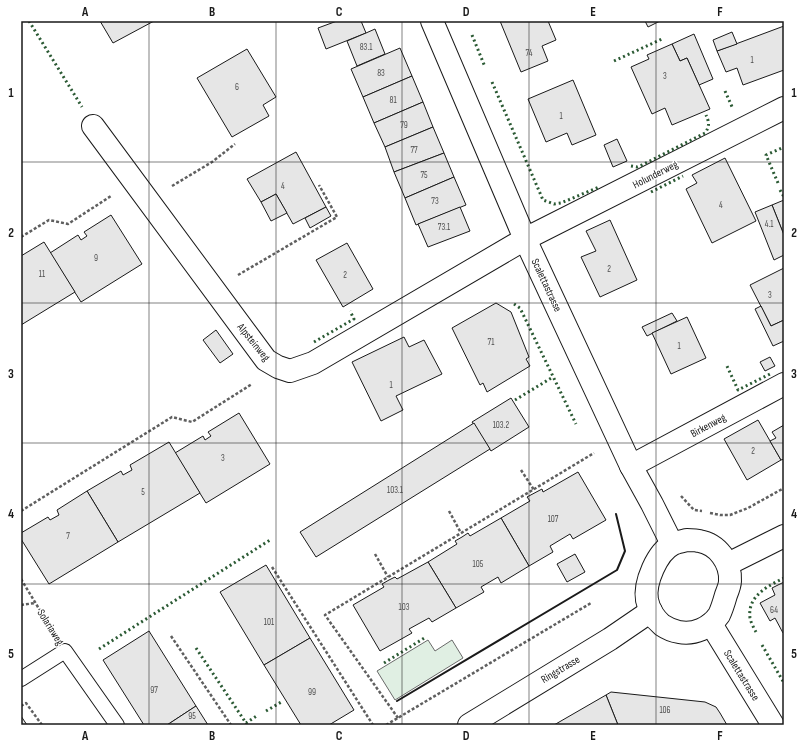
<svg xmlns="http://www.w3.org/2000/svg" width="805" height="746" font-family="'Sofia Sans Condensed',sans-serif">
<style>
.green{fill:#e0efe3;stroke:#6a6a6a}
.building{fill:#e6e6e6;stroke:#1a1a1a}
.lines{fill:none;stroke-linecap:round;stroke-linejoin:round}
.service-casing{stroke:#1a1a1a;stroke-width:16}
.minor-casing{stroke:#1a1a1a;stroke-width:24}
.secondary-casing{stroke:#1a1a1a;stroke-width:24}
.path{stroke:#5f5f5f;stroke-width:2.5;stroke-dasharray:3 2;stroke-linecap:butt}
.service{stroke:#fff;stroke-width:14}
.minor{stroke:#fff;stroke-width:22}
.secondary{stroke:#fff;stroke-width:22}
.hedge{stroke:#2b5a34;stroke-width:3;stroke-dasharray:2 3;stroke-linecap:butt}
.wall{stroke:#1a1a1a;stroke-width:2}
.grid{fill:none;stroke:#1a1a1a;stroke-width:1;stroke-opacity:0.55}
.labels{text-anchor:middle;stroke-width:3;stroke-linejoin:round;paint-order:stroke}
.number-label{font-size:9px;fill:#4d4d4d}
.street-label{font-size:11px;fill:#1a1a1a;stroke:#fff}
.neatline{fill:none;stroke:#1a1a1a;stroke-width:1.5}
.grid-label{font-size:13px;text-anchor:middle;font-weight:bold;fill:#1a1a1a}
</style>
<rect width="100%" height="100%" fill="#fff"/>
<polygon class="green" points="428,640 435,651 452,640 463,658 395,700 377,671"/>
<g class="building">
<polygon points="100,21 154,21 113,43"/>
<polygon points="337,21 361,21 366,33 326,49 318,28"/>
<polygon points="500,21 548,21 556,40 542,46 548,61 521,72"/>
<polygon points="645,21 660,21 648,27"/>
<polygon points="784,26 784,70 743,85 737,68 726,72 717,51"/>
<polygon points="375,29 385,54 357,66 347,41 366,33"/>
<polygon points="732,32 737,44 717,51 713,40"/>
<polygon points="694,34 713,79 699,85 687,58 680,61 672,44"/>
<polygon points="672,44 680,61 687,58 710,109 672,125 665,108 652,114 631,67 649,59 647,55"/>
<polygon points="400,48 412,76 363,97 351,69"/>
<polygon points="247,49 276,97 263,105 269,116 232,137 197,78"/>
<polygon points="412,76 423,102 374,123 363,97"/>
<polygon points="573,80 596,135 572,145 567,133 546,142 528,99"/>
<polygon points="423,102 433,127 385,147 374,123"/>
<polygon points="433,127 444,153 394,172 385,147"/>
<polygon points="617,139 627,161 613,167 604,145"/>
<polygon points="296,152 326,207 293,224 276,194 261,202 247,179"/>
<polygon points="444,153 454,177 405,198 394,172"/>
<polygon points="725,158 756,221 712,243 686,189 697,183 692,175"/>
<polygon points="454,177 466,205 416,225 405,198"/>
<polygon points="276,194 287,213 271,221 261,202"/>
<polygon points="784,200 784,235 772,205"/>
<polygon points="772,205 784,235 784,255 774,260 755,212"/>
<polygon points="326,207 331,216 310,228 305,218"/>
<polygon points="460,207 470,231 428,247 418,224"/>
<polygon points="111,215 142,264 81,302 50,253 78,235 81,240 87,236 84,232"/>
<polygon points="610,220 637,280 600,297 581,257 596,251 586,231"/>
<polygon points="44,242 75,292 21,325 21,256"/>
<polygon points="347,243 373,289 343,307 316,260"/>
<polygon points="784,268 784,320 771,326 750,285"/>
<polygon points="496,303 511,312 529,357 526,359 530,366 487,392 483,383 480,385 452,328"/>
<polygon points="761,306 771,326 784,320 784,341 773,346 755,309"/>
<polygon points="672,313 677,321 647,336 642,327"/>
<polygon points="687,317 706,358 671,374 652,333"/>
<polygon points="216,330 233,354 220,363 203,340"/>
<polygon points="404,337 409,347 424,340 442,374 396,396 403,410 381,421 352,362"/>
<polygon points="770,357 775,366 765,371 760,362"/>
<polygon points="511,398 529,427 491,451 472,422"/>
<polygon points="239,413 270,464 206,503 175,453 203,436 205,440 211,436 208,432"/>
<polygon points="758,420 781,460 747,480 724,439"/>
<polygon points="474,423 490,449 316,557 300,532"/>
<polygon points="784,425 784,459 781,460 770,441 776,438 772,432"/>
<polygon points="169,442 200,493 118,542 87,491 121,471 123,475 132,470 130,465"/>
<polygon points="578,472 606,520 573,539 570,534 550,546 553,552 529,566 501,518 530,501 527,497 542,489 543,492"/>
<polygon points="87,491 118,542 49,584 21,539 21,533 48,517 50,520 59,515 57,510"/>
<polygon points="501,518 529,566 501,583 498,577 481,587 484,592 456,608 428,562 457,544 455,541 462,537 468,533 470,536"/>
<polygon points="575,554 585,572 567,582 557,564"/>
<polygon points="428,562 456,608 432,622 429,618 409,629 412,633 380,651 353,605 384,587 382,584 389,580 395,577 397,579"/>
<polygon points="266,565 310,638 264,665 220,592"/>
<polygon points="784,582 784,632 783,633 775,618 770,621 760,603 775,595 772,588"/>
<polygon points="149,631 196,706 167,725 144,725 103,660"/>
<polygon points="310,638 354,710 329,725 301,725 264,665"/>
<polygon points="611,692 705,702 716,707 720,713 727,725 618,725 606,695"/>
<polygon points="606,695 618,725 554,725"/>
<polygon points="196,706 208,725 167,725"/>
<polygon points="21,716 27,725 21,725"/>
</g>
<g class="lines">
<g class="service-casing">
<polyline id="service" points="21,679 65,651 117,725"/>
</g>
<g class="minor-casing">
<g id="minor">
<polyline points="432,21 525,239 631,466 652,504 672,544"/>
<polyline points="93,126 266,360 278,367 290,371 313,363 525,239 784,108"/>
<polyline points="631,466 784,384"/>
<polyline points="711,624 773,725"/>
</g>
</g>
<g class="secondary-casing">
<g id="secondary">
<path d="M687 540C691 540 696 540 699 541 718 544 731 563 730 581 730 585 728 590 726 595 724 602 722 609 719 615 710 628 694 635 679 632 673 631 668 629 662 625 655 619 649 610 647 600 644 583 657 552 673 544 677 542 683 541 687 540Z"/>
<polyline points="728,564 784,536"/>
<polyline points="469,725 610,639 651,611"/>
</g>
</g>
<g class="path">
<polyline points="172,186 212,162 235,144"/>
<polyline points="21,237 49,220 68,224 111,196"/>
<polyline points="238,275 337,217 319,185"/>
<polyline points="521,470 534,490"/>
<polyline points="681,496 694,510 702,511"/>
<polyline points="21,511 172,417 192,422 252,384"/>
<polyline points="449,511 461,533"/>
<polyline points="710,513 720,515 730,515 748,508 784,488"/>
<polyline points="375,554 388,577"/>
<polyline points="272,567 373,725"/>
<polyline points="21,579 53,632"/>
<polyline points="21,605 35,603"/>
<polyline points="171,636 231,725"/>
<polyline points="21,706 26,703 42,725"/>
<polyline points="398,718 325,615 594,453"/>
<polyline points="386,725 591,603"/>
</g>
<use href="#service" class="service"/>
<use href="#minor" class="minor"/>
<use href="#secondary" class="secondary"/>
<g class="hedge">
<polyline points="29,21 82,107"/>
<polyline points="472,35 485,67"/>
<polyline points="614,61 662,39"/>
<polyline points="492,82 543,200 554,204 561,203 599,187"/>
<polyline points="725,91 733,109"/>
<path d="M631 166 637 167 642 165 705 133C710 126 709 122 706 115"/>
<polyline points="778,183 766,155 784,147"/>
<polyline points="780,190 784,197"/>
<polyline points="651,192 683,176"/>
<polyline points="514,304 520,308 576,424"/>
<polyline points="314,342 354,319 350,311"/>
<polyline points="727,366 738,390 770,374"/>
<polyline points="515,400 553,377"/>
<path d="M756 632C754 628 751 623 750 618 747 596 768 586 784 578"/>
<polyline points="762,645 784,683"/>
<polyline points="196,648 246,723 258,715"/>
<polyline points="99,649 270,540"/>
<polyline points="384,663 426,637"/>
<polyline points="266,711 283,701"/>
</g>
<polyline class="wall" points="397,701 617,570 625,551 616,514"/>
</g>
<path class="grid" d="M149 21V725M276 21V725M402 21V725M529 21V725M656 21V725M21 162H784M21 303H784M21 443H784M21 584H784"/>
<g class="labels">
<g class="number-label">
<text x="366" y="50">83.1</text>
<text x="529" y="56">74</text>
<text x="752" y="63">1</text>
<text x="381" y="76">83</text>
<text x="665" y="79">3</text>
<text x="237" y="90">6</text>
<text x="393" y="103">81</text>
<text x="561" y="119">1</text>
<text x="404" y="128">79</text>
<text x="414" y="153">77</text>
<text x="424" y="178">75</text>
<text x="283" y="189">4</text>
<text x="435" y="204">73</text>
<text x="721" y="208">4</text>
<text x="769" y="227">4.1</text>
<text x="444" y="230">73.1</text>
<text x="96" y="261">9</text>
<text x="609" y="272">2</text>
<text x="42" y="277">11</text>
<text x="345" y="278">2</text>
<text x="770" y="298">3</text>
<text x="491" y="345">71</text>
<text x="679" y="349">1</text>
<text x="391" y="388">1</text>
<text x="501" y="428">103.2</text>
<text x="753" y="454">2</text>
<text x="223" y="461">3</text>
<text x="395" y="493">103.1</text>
<text x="143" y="495">5</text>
<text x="553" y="522">107</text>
<text x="68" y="539">7</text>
<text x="478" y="567">105</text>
<text x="404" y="610">103</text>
<text x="774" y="613">64</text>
<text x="269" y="625">101</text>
<text x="154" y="693">97</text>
<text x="312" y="695">99</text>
<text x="665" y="713">106</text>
<text x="192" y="719">95</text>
</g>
<g class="street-label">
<text transform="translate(655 174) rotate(-27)" y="4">Holunderweg</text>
<text transform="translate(547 285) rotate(65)" y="4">Scalettastrasse</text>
<text transform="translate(254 342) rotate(51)" y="4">Alpsteinweg</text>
<text transform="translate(708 425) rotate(-28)" y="4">Birkenweg</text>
<text transform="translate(51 627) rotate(58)" y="4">Solariaweg</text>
<text transform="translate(560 669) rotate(-31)" y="4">Ringstrasse</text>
<text transform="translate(742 675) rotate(58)" y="4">Scalettastrasse</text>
</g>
</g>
<rect width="805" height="746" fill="none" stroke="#ffffff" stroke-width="44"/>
<rect x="22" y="22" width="761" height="702" class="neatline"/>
<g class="grid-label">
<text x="85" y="16">A</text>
<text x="212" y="16">B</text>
<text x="339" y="16">C</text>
<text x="466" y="16">D</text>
<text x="593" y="16">E</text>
<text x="720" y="16">F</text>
<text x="11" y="97">1</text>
<text x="794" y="97">1</text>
<text x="11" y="237">2</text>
<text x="794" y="237">2</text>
<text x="11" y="378">3</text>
<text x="794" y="378">3</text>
<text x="11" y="518">4</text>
<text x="794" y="518">4</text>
<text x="11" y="658">5</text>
<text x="794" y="658">5</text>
<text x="85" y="740">A</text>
<text x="212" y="740">B</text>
<text x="339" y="740">C</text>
<text x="466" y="740">D</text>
<text x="593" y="740">E</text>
<text x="720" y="740">F</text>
</g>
</svg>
